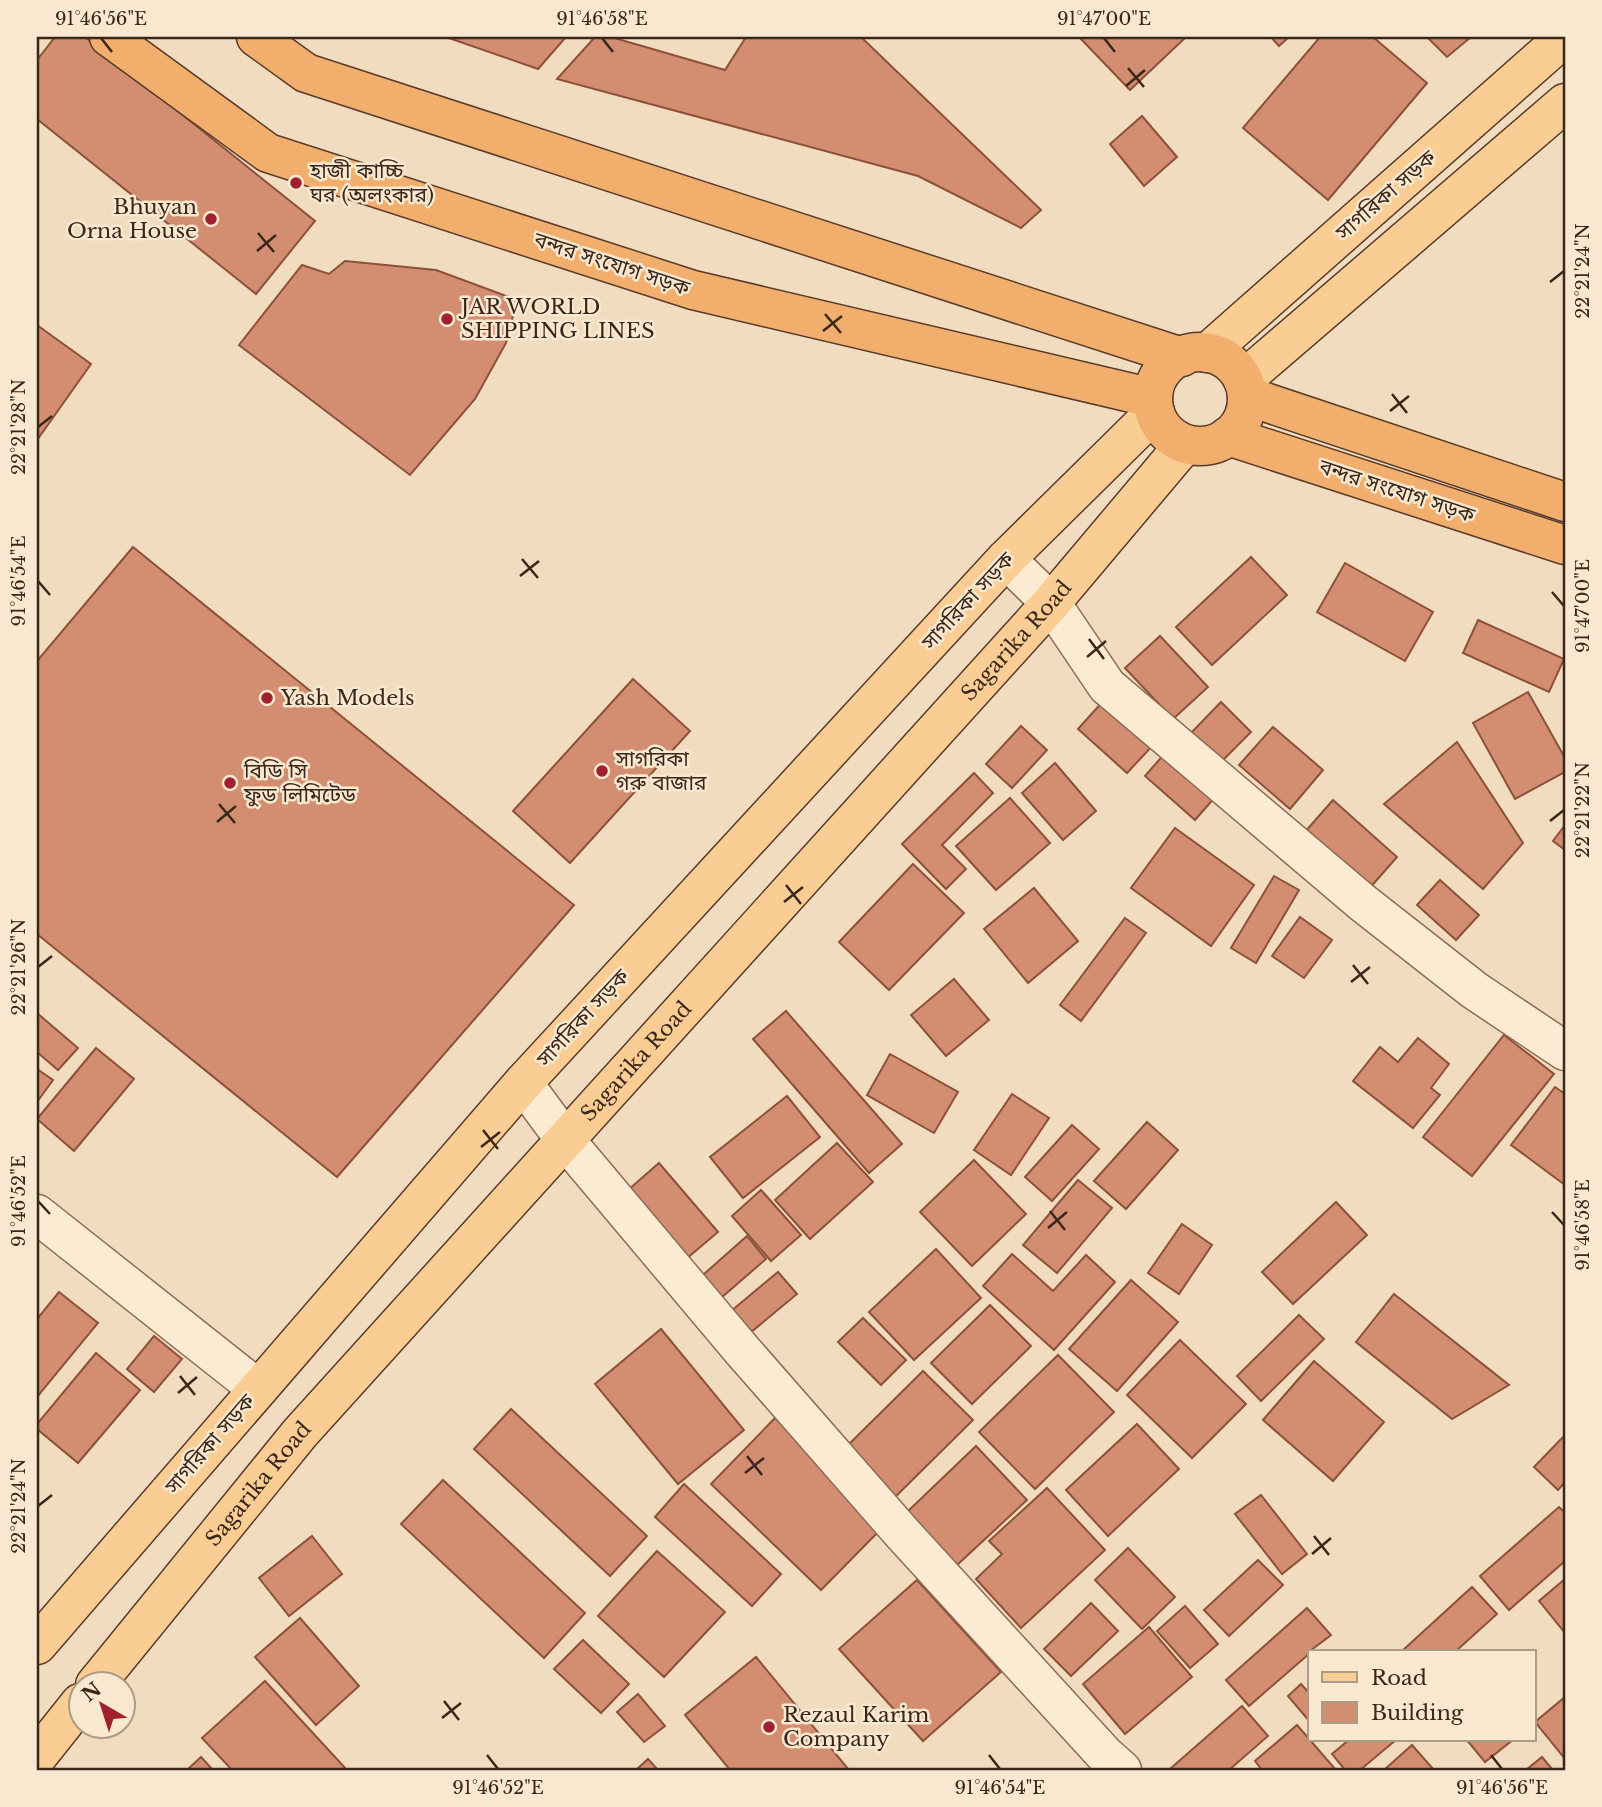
<svg xmlns="http://www.w3.org/2000/svg" width="1602" height="1807" font-family="'Libre Baskerville','Noto Sans Bengali',serif">
<style>
.building{fill:#d38e71;stroke:#8d5139;stroke-width:2}
.lines{fill:none;stroke-linecap:round;stroke-linejoin:round}
.minor-casing{stroke:#8c6c56;stroke-width:41}
.primary-casing{stroke:#593b2a;stroke-width:41}
.trunk-casing{stroke:#593b2a;stroke-width:41}
.minor{stroke:#fcebd3;stroke-width:38}
.primary{stroke:#f9cd93;stroke-width:38}
.trunk{stroke:#f1ae6d;stroke-width:38}
.ticks{fill:none;stroke:#3a271b;stroke-width:2.5}
.poi-dot{fill:#a02030;stroke:#f8e8cf;stroke-width:2.5}
.labels{text-anchor:middle;stroke-width:5;stroke-linejoin:round;paint-order:stroke}
.poi-label{font-size:21px;fill:#3a271b;stroke:#f8e8cf;text-anchor:start}
.street-label{font-size:21px;fill:#3a271b;stroke:#f8e8cf}
.neatline{fill:none;stroke:#3a271b;stroke-width:2.5}
.ticks-label{font-size:18px;text-anchor:middle;fill:#3a271b}
</style>
<rect width="100%" height="100%" fill="#f2dcbf"/>
<g class="building">
<polygon points="55,37 85,37 315,221 256,294 37,119 37,60"/>
<polygon points="446,37 566,37 538,69"/>
<polygon points="595,37 611,37 725,70 746,37 861,37 1041,210 1021,228 918,176 557,79"/>
<polygon points="1079,37 1186,37 1130,90"/>
<polygon points="1271,37 1289,37 1279,46"/>
<polygon points="1320,37 1373,37 1427,83 1328,200 1243,128"/>
<polygon points="1427,37 1471,37 1447,57"/>
<polygon points="1142,116 1177,157 1144,186 1110,144"/>
<polygon points="345,261 436,270 517,300 506,343 475,399 410,475 239,345 302,265 329,274"/>
<polygon points="37,325 91,364 37,440"/>
<polygon points="133,547 574,905 337,1177 37,934 37,661"/>
<polygon points="1251,557 1287,595 1212,665 1176,627"/>
<polygon points="1345,563 1433,612 1405,661 1317,612"/>
<polygon points="1478,620 1564,659 1549,692 1463,653"/>
<polygon points="1160,636 1208,687 1173,719 1125,668"/>
<polygon points="633,679 690,731 570,863 513,811"/>
<polygon points="1528,692 1565,758 1565,772 1515,799 1473,723"/>
<polygon points="1106,698 1155,743 1127,773 1078,729"/>
<polygon points="1221,702 1251,732 1221,762 1191,733"/>
<polygon points="1021,726 1047,750 1012,788 986,764"/>
<polygon points="1273,727 1323,770 1290,809 1239,765"/>
<polygon points="1457,742 1523,843 1483,889 1384,804"/>
<polygon points="1166,752 1216,796 1195,820 1145,776"/>
<polygon points="1055,763 1096,811 1063,840 1022,793"/>
<polygon points="974,773 993,793 942,845 966,869 946,889 902,844"/>
<polygon points="1010,798 1050,843 996,890 956,846"/>
<polygon points="1333,800 1397,857 1368,890 1304,833"/>
<polygon points="1565,825 1565,850 1553,841"/>
<polygon points="1175,828 1254,885 1211,946 1131,888"/>
<polygon points="913,864 964,913 889,990 839,942"/>
<polygon points="1274,876 1299,890 1256,963 1231,948"/>
<polygon points="1440,880 1479,915 1456,940 1417,905"/>
<polygon points="1034,888 1078,941 1028,983 984,929"/>
<polygon points="1300,917 1332,940 1304,978 1272,956"/>
<polygon points="1125,918 1146,933 1081,1021 1060,1005"/>
<polygon points="954,979 989,1020 946,1056 911,1015"/>
<polygon points="786,1011 902,1144 869,1173 753,1039"/>
<polygon points="37,1013 78,1048 58,1070 37,1052"/>
<polygon points="1504,1035 1554,1074 1472,1176 1423,1137"/>
<polygon points="1418,1038 1449,1064 1431,1088 1440,1095 1413,1128 1353,1081 1380,1047 1398,1062"/>
<polygon points="96,1048 134,1079 74,1151 37,1119"/>
<polygon points="890,1054 958,1092 934,1133 867,1095"/>
<polygon points="37,1069 53,1080 37,1102"/>
<polygon points="1555,1087 1565,1094 1565,1185 1511,1145"/>
<polygon points="1012,1094 1049,1118 1011,1175 974,1150"/>
<polygon points="787,1096 820,1137 743,1198 710,1157"/>
<polygon points="1147,1122 1178,1150 1126,1209 1094,1181"/>
<polygon points="1072,1125 1099,1149 1052,1201 1025,1177"/>
<polygon points="837,1143 873,1182 810,1239 775,1200"/>
<polygon points="974,1160 1026,1214 972,1266 920,1212"/>
<polygon points="659,1163 718,1232 679,1265 620,1197"/>
<polygon points="1078,1180 1112,1208 1057,1273 1023,1245"/>
<polygon points="761,1190 801,1235 771,1261 732,1216"/>
<polygon points="1336,1202 1367,1235 1293,1304 1262,1272"/>
<polygon points="1182,1224 1212,1245 1179,1294 1148,1273"/>
<polygon points="747,1236 766,1259 714,1304 695,1282"/>
<polygon points="936,1249 981,1298 914,1360 869,1312"/>
<polygon points="1012,1254 1053,1291 1086,1255 1115,1282 1054,1350 983,1286"/>
<polygon points="778,1272 797,1294 744,1338 725,1316"/>
<polygon points="1131,1280 1178,1322 1117,1391 1069,1349"/>
<polygon points="59,1292 98,1323 37,1397 37,1319"/>
<polygon points="1394,1294 1509,1385 1452,1419 1356,1342"/>
<polygon points="990,1305 1031,1346 972,1404 931,1363"/>
<polygon points="1299,1315 1324,1339 1261,1401 1237,1376"/>
<polygon points="863,1318 906,1360 881,1385 838,1342"/>
<polygon points="661,1329 744,1430 678,1484 595,1384"/>
<polygon points="154,1336 182,1359 154,1392 127,1369"/>
<polygon points="1180,1340 1246,1404 1192,1458 1127,1395"/>
<polygon points="96,1353 140,1390 78,1463 37,1429 37,1424"/>
<polygon points="1058,1355 1114,1412 1035,1489 979,1432"/>
<polygon points="1314,1361 1384,1422 1333,1481 1263,1420"/>
<polygon points="923,1371 973,1420 887,1505 838,1455"/>
<polygon points="511,1409 647,1536 610,1576 474,1449"/>
<polygon points="775,1418 885,1525 821,1590 711,1484"/>
<polygon points="1137,1424 1179,1469 1108,1536 1066,1490"/>
<polygon points="1565,1435 1565,1482 1558,1490 1534,1467"/>
<polygon points="976,1446 1027,1500 956,1566 906,1513"/>
<polygon points="443,1480 585,1613 544,1658 401,1524"/>
<polygon points="684,1484 781,1574 752,1606 655,1517"/>
<polygon points="1047,1488 1105,1550 1021,1628 976,1579 1002,1554 989,1541"/>
<polygon points="1261,1495 1307,1554 1282,1574 1235,1514"/>
<polygon points="1559,1507 1565,1513 1565,1561 1509,1610 1480,1576"/>
<polygon points="312,1536 342,1574 289,1616 259,1578"/>
<polygon points="1128,1548 1175,1597 1142,1629 1095,1580"/>
<polygon points="657,1551 725,1612 664,1677 598,1616"/>
<polygon points="1258,1560 1283,1585 1229,1636 1204,1610"/>
<polygon points="1565,1579 1565,1633 1539,1601"/>
<polygon points="917,1580 1001,1672 923,1741 839,1649"/>
<polygon points="1472,1587 1497,1614 1456,1651 1402,1651"/>
<polygon points="1091,1603 1118,1631 1071,1676 1044,1649"/>
<polygon points="1185,1606 1218,1644 1190,1668 1157,1631"/>
<polygon points="1307,1608 1331,1635 1310,1651 1310,1653 1249,1706 1226,1680"/>
<polygon points="300,1618 359,1686 316,1725 255,1657"/>
<polygon points="1149,1627 1192,1677 1125,1734 1083,1684"/>
<polygon points="583,1640 629,1684 601,1713 554,1669"/>
<polygon points="756,1657 849,1770 730,1770 685,1715"/>
<polygon points="265,1681 347,1770 232,1770 202,1738"/>
<polygon points="1301,1684 1310,1694 1310,1722 1288,1696"/>
<polygon points="638,1694 665,1726 644,1742 617,1712"/>
<polygon points="1565,1697 1565,1759 1535,1722"/>
<polygon points="1242,1706 1268,1736 1229,1770 1173,1770 1171,1768"/>
<polygon points="1297,1725 1336,1770 1262,1770 1255,1761"/>
<polygon points="1350,1739 1397,1739 1360,1770 1345,1770 1332,1754"/>
<polygon points="1466,1739 1514,1739 1485,1762"/>
<polygon points="1412,1745 1434,1770 1384,1770"/>
<polygon points="201,1757 213,1770 187,1770"/>
<polygon points="1542,1757 1553,1770 1526,1770"/>
<polygon points="648,1759 658,1770 636,1770"/>
</g>
<g class="lines">
<g class="minor-casing">
<g id="minor">
<polyline points="1006,559 1051,603 1107,686 1363,903 1474,990 1565,1051"/>
<polyline points="523,1083 566,1141 741,1349 903,1534 1105,1755 1122,1770"/>
<polyline points="37,1214 258,1389"/>
</g>
</g>
<g class="primary-casing">
<g id="primary">
<polyline points="1207,353 1565,37"/>
<polyline points="1243,380 1565,103"/>
<polyline points="37,1645 523,1083 1006,559 1155,412"/>
<path id="s1" d="M95 1685 300 1433 1051 603 1185 444"/>
<polyline points="37,1757 80,1703"/>
</g>
</g>
<g class="trunk-casing">
<g id="trunk">
<polyline points="109,37 268,153 693,290 1153,398"/>
<polyline points="256,37 306,73 1182,357"/>
<circle cx="1200" cy="399" r="47"/>
<polyline points="1247,396 1565,502"/>
<polyline points="1228,436 1565,545"/>
</g>
</g>
<use href="#minor" class="minor"/>
<use href="#primary" class="primary"/>
<use href="#trunk" class="trunk"/>
</g>
<path class="ticks" d="M101 38 112 52M602 38 613 52M1104 38 1115 52M1128 68 1144 87M1126 86 1145 70M258 233 274 252M257 251 276 235M1550 282 1564 271M825 314 841 333M823 331 842 316M1392 394 1407 413M1390 411 1409 396M38 427 52 416M522 559 538 578M520 576 539 561M38 581 50 595M1552 592 1564 606M1089 639 1104 659M1087 657 1106 641M219 804 235 823M1550 821 1564 810M217 822 236 806M786 885 801 904M784 902 803 887M1353 965 1368 984M38 967 52 956M1351 982 1370 967M483 1130 498 1149M481 1147 500 1132M38 1201 50 1214M1050 1211 1065 1230M1552 1212 1564 1225M1048 1228 1067 1212M180 1376 195 1395M178 1393 197 1377M747 1456 762 1475M745 1473 764 1458M38 1506 52 1495M1314 1536 1329 1555M1312 1554 1331 1538M444 1701 459 1720M442 1718 461 1703M487 1755 498 1769M989 1755 1000 1769M1491 1755 1502 1769"/>
<g class="poi-dot">
<circle cx="296" cy="183" r="7"/>
<circle cx="211" cy="219" r="7"/>
<circle cx="447" cy="319" r="7"/>
<circle cx="267" cy="698" r="7"/>
<circle cx="602" cy="771" r="7"/>
<circle cx="230" cy="783" r="7"/>
<circle cx="769" cy="1727" r="7"/>
</g>
<g class="labels">
<g class="poi-label">
<text x="310" y="178">হাজী কাচ্চি<tspan x="310" dy="24">ঘর (অলংকার)</tspan></text>
<text x="197" y="214" text-anchor="end">Bhuyan<tspan x="197" dy="24">Orna House</tspan></text>
<text x="461" y="314">JAR WORLD<tspan x="461" dy="24">SHIPPING LINES</tspan></text>
<text x="281" y="705">Yash Models</text>
<text x="616" y="766">সাগরিকা<tspan x="616" dy="24">গরু বাজার</tspan></text>
<text x="244" y="778">বিডি সি<tspan x="244" dy="24">ফুড লিমিটেড</tspan></text>
<text x="783" y="1722">Rezaul Karim<tspan x="783" dy="24">Company</tspan></text>
</g>
<g class="street-label">
<text transform="translate(1386 195) rotate(-41)" y="7">সাগরিকা সড়ক</text>
<text transform="translate(612 264) rotate(18)" y="7">বন্দর সংযোগ সড়ক</text>
<text transform="translate(1397 491) rotate(18)" y="7">বন্দর সংযোগ সড়ক</text>
<text transform="translate(968 601) rotate(-47)" y="7">সাগরিকা সড়ক</text>
<text dy="7" stroke="none"><textPath href="#s1" startOffset="1393">Sagarika Road</textPath></text>
<text transform="translate(583 1018) rotate(-47)" y="7">সাগরিকা সড়ক</text>
<text dy="7" stroke="none"><textPath href="#s1" startOffset="826">Sagarika Road</textPath></text>
<text transform="translate(210 1444) rotate(-49)" y="7">সাগরিকা সড়ক</text>
<text dy="7" stroke="none"><textPath href="#s1" startOffset="259">Sagarika Road</textPath></text>
</g>
</g>
<rect width="1602" height="1807" fill="none" stroke="#f8e8cf" stroke-width="77"/>
<rect x="1308" y="1650" width="228" height="91" fill="#f8e8cf" stroke="#ac9b87" stroke-width="2"/>
<rect x="1322" y="1672" width="35" height="10" fill="#f9cd93" stroke="#ac9b87" stroke-width="2"/>
<text x="1371" y="1685" font-size="21" fill="#3a271b">Road</text>
<rect x="1322" y="1702" width="35" height="21" fill="#d38e71" stroke="#ac9b87" stroke-width="2"/>
<text x="1371" y="1720" font-size="21" fill="#3a271b">Building</text>
<g transform="translate(102 1705) rotate(321)"><circle r="33" fill="#f8e8cf" stroke="#ac9b87" stroke-width="2"/>
<path d="M0-5L12 26L0 18L-12 26Z" fill="#a02030"/>
<text y="-10" font-size="19" font-weight="bold" text-anchor="middle" fill="#3a271b">N</text>
</g>
<rect x="38" y="38" width="1526" height="1731" class="neatline"/>
<g class="ticks-label">
<text x="101" y="25">91°46'56"E</text>
<text x="602" y="25">91°46'58"E</text>
<text x="1104" y="25">91°47'00"E</text>
<text transform="translate(1583 271) rotate(-90)" y="6">22°21'24"N</text>
<text transform="translate(19 427) rotate(-90)" y="6">22°21'28"N</text>
<text transform="translate(19 581) rotate(-90)" y="6">91°46'54"E</text>
<text transform="translate(1583 606) rotate(-90)" y="6">91°47'00"E</text>
<text transform="translate(1583 810) rotate(-90)" y="6">22°21'22"N</text>
<text transform="translate(19 967) rotate(-90)" y="6">22°21'26"N</text>
<text transform="translate(19 1201) rotate(-90)" y="6">91°46'52"E</text>
<text transform="translate(1583 1225) rotate(-90)" y="6">91°46'58"E</text>
<text transform="translate(19 1506) rotate(-90)" y="6">22°21'24"N</text>
<text x="498" y="1794">91°46'52"E</text>
<text x="1000" y="1794">91°46'54"E</text>
<text x="1502" y="1794">91°46'56"E</text>
</g>
</svg>
